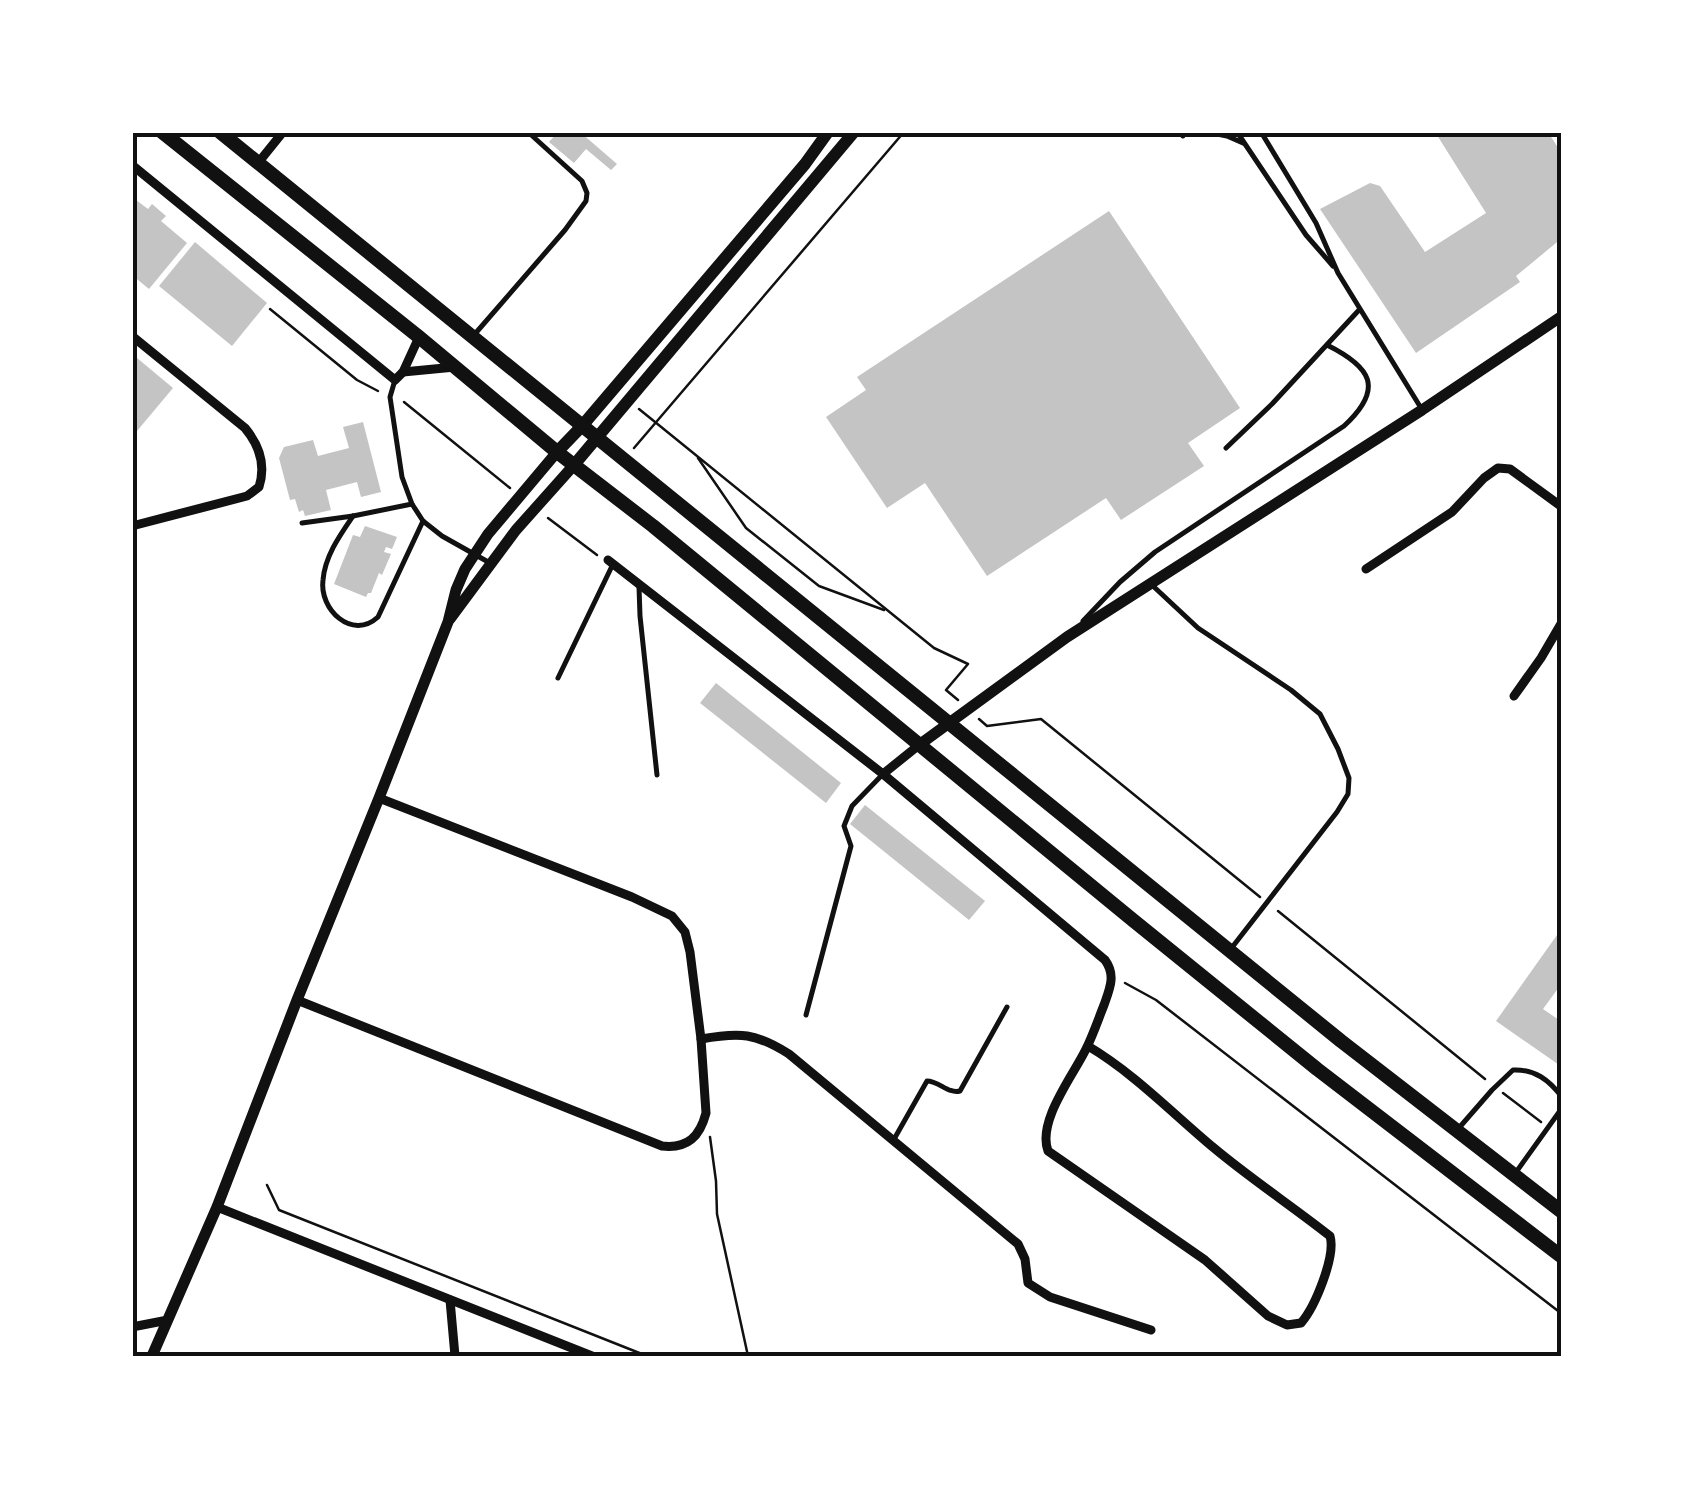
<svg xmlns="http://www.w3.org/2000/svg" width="1694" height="1489" font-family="'Archivo Narrow',sans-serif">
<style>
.building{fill:#c4c4c4}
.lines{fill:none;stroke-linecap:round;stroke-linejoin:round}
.path{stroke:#111;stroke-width:2.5}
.service{stroke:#111;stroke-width:5}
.minor{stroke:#111;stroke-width:9}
.tertiary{stroke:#111;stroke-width:11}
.secondary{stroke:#111;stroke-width:12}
.primary{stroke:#111;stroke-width:14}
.neatline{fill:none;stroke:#111;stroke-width:4}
</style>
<rect width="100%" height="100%" fill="#fff"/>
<g class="building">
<polygon points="558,132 580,132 617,164 611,170 586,149 574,163 549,142"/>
<polygon points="1435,132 1548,132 1562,154 1562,238 1516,276 1520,282 1416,353 1320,209 1370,183 1380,186 1425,252 1486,213"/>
<polygon points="132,197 148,209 152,204 166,216 161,221 187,243 149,289 132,275"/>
<polygon points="1109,211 1240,408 1188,443 1204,466 1121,520 1106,498 987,576 925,483 887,508 826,417 866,390 857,377"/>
<polygon points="195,242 267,303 232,346 159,286"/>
<polygon points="137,358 173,388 132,437 132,364"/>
<polygon points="363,422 381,492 361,497 357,482 326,490 331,510 305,516 303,510 299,512 295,499 290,500 279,458 284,447 313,440 318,456 349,448 343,427"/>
<polygon points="365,526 397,537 392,549 386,547 384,552 391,554 382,575 379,573 371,593 368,593 366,597 334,584 353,535 360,537"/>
<polygon points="716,683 841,783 826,803 700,703"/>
<polygon points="865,805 985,901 969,920 850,824"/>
<polygon points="1562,928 1562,983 1543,1009 1562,1022 1562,1067 1496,1021"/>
</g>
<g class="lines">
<g class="path">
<polyline points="270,309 357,380 378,391"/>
<polyline points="404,402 510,488"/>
<polyline points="639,409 934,648 968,664 946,690 958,700"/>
<polyline points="634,448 904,132"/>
<polyline points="698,458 746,528 819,586 884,610"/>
<polyline points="548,518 597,555"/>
<polyline points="979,719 987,726 1041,719 1260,897"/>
<polyline points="1278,911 1485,1079"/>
<polyline points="1125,983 1156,1000 1562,1314"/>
<polyline points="1503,1093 1541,1122"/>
<polyline points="710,1137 716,1181 717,1214 748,1356"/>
<polyline points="267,1185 279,1210 647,1356"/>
</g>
<g class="service">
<polyline points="1207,132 1227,136 1243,143"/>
<polyline points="1237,132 1306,235 1333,266"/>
<polyline points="1261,132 1316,223 1338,273 1421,408"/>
<polyline points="1559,132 1562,136"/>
<polyline points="1183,136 1184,132"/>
<polyline points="474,335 565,230 586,201 587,193 582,181 528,132"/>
<polyline points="395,380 390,397 402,477 412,504 423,521 442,536 490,563"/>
<polyline points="1226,448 1272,404 1359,310"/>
<path d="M353 516C340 535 325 556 323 580 319 609 352 641 378 617L423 521"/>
<polyline points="302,523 353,516 412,504"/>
<polyline points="1153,586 1198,628 1291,690 1320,714 1338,749 1349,778 1348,794 1337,812 1230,950"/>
<polyline points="639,587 640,616 657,775"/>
<path d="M1083 621 1120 582 1155 552 1344 426C1385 388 1371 367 1327 345"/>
<polyline points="558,678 613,564"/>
<polyline points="806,1015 851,846 844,826 852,806 883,774"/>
<path d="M1458 1129 1492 1090 1513 1070C1535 1069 1549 1080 1562 1097"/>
<path d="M893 1141 927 1081C939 1081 948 1094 960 1091L1007 1007"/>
<polyline points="1514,1175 1562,1108"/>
</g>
<g class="minor">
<polyline points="258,163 283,132"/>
<polyline points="132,165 395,380 403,372 419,337"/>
<path d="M132 336 245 428C260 446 266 465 259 487L247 496 132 526"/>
<polyline points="403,372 455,367"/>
<path d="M608 560 883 774 1105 960C1116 975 1110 988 1104 1005 1098 1020 1093 1035 1086 1049 1073 1076 1037 1121 1048 1151L1205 1260 1268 1316 1287 1325 1301 1323C1315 1307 1336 1256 1330 1236 1292 1206 1251 1179 1214 1148 1172 1113 1135 1074 1088 1046"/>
<polyline points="1366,569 1452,512 1484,478 1498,468 1510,469 1562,507"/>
<polyline points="1514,696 1541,658 1562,622"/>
<polyline points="883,774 919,745"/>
<path d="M297 1000 662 1146C688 1149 700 1136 706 1113L701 1039 690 952 685 932 672 916 632 897 379 798"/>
<path d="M701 1039C740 1032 756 1033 789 1054L1018 1244 1025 1259 1028 1283 1050 1297 1151 1330"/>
<polyline points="217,1207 592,1356"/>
<polyline points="450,1300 455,1356"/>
<polyline points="132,1327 168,1320"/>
</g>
<g class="tertiary">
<polyline points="450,619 516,530 574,465"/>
<polyline points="919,745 1067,637 1422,410 1562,316"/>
<polyline points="152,1356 217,1207 297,1000 379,798 448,622 456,590 465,569 488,534 557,452"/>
</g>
<g class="secondary">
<polyline points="557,452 582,426 805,164 828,132"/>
<polyline points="574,465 854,132"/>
</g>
<g class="primary">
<polyline points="162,132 419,337 557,452 653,526 1134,921 1317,1069 1562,1257"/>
<polyline points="220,132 1341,1041 1562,1212"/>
</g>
</g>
<rect width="1694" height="1489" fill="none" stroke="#ffffff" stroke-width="270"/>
<rect x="135" y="135" width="1424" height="1219" class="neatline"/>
</svg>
